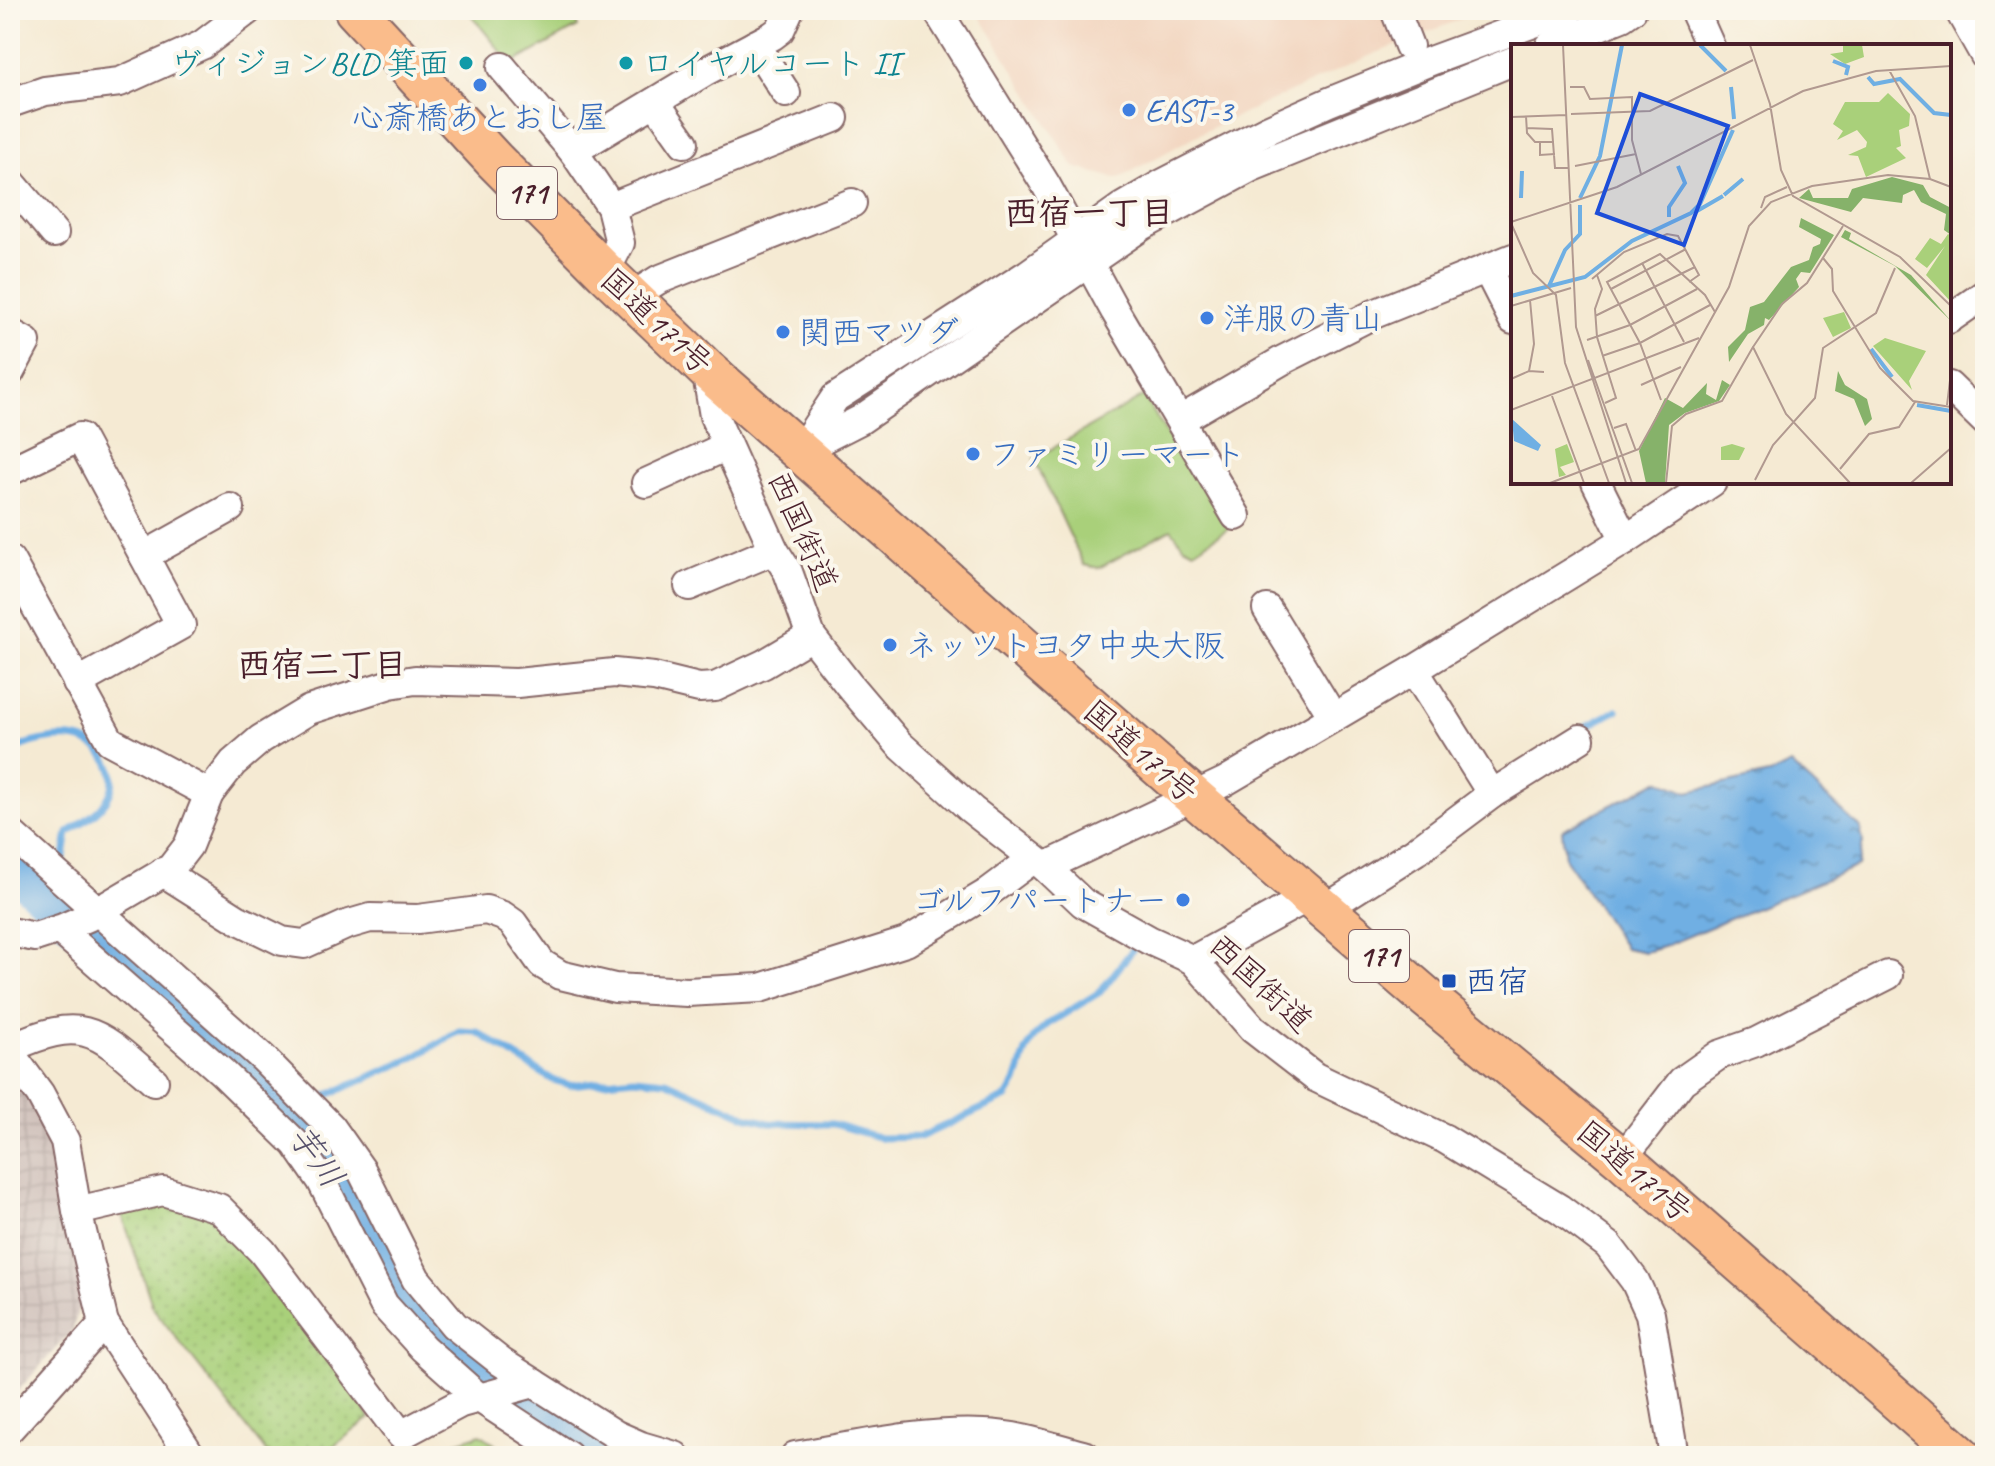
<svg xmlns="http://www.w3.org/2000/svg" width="1995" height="1466" font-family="Caveat,'Klee One',sans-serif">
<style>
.built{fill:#f2d4be}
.industrial{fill:url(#industrial-grid)}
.grass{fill:url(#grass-dots);stroke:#7a7852;stroke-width:2}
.cemetery{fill:url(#cemetery-stones);stroke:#7a7852;stroke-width:2}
.park{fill:#a9d07a;stroke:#7a7852;stroke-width:2}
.water{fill:url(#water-ripples);stroke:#5c6787;stroke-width:2}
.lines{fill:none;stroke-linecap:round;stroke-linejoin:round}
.stream{stroke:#6fafe3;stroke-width:7}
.river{stroke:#6fafe3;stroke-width:42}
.minor-casing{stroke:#866666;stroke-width:32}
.highway-casing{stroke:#866666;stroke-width:44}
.minor{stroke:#fff;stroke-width:28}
.highway{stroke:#fabc8b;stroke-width:40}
.culture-dot{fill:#0f9aa8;stroke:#fbf7ec;stroke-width:3}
.shop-dot{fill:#3f7fe0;stroke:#fbf7ec;stroke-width:3}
.transit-dot{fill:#1a4fb4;stroke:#fbf7ec;stroke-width:3}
.labels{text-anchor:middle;stroke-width:8;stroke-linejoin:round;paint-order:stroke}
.shield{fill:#fbf7ec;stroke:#7f6065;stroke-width:2}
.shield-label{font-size:30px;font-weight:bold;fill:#4a1f2b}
.culture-label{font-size:32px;fill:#0d838f;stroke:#fbf7ec;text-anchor:end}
.shop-label{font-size:32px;fill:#366cbe;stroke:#fbf7ec;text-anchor:start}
.street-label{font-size:32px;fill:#4a1f2b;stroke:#fbf7ec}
.transit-label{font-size:32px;fill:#164399;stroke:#fbf7ec;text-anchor:start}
.neighbourhood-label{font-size:34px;font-weight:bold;fill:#4a1f2b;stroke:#fbf7ec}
.water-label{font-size:34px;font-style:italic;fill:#57516b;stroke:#fbf7ec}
.inset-river{fill:none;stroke:#6fafe3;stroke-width:4}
.inset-road{fill:none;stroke:#b19990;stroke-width:2}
.view{fill:#1d4ed8;fill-opacity:0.15;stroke:#1d4ed8;stroke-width:4}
.inset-edge{fill:none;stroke:#4a1f2b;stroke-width:4}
</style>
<defs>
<pattern id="industrial-grid" width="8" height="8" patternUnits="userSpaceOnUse" patternTransform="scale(2)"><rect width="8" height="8" fill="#cfc0ba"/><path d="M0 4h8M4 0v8" fill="none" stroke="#b3a5a0"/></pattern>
<pattern id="grass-dots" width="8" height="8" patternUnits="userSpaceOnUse" patternTransform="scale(2)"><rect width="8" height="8" fill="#a9d07a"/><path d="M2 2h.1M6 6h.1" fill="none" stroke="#93b26a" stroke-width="1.8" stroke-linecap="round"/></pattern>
<pattern id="cemetery-stones" width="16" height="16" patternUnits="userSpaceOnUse" patternTransform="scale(2)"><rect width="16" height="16" fill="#a9d07a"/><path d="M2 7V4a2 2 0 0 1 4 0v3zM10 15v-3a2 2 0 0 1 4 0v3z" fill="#93b26a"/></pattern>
<pattern id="water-ripples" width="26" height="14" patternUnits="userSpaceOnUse" patternTransform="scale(2)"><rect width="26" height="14" fill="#6fafe3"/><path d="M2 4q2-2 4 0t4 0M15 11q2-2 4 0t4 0" fill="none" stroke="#5d8eb8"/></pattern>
</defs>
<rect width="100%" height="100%" fill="#fbf7ec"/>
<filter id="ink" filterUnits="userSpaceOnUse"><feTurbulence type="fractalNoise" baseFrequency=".0125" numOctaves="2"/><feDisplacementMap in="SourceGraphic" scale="16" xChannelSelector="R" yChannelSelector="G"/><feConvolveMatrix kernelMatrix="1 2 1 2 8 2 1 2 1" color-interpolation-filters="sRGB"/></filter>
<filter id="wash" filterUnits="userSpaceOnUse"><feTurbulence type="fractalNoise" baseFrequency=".006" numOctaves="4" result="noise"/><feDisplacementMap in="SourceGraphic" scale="32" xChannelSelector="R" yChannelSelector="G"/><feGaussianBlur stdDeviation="1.8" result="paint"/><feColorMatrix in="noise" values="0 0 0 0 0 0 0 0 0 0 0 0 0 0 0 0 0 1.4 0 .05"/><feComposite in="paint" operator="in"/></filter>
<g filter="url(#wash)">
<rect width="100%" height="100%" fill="#f5ead3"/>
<polygon class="built" points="976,10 1483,10 1369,56 1203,132 1118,179 1074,167"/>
<polygon class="industrial" points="10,1053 40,1094 77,1211 82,1294 73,1329 10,1400"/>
<g class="grass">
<path d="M1485 57 1486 60 1251 153C1325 114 1402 77 1485 57Z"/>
<polygon points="118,1202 219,1208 262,1251 370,1418 321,1456 269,1456 153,1308"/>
</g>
<polygon class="cemetery" points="481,1434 510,1456 419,1456 422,1453"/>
<g class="park">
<polygon points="467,10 572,10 578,27 511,64"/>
<polygon points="1144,396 1175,448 1186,451 1229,528 1194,551 1184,546 1171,529 1099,568 1084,565 1034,459"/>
</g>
<polygon class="water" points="1791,764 1860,828 1863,842 1858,866 1660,948 1645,952 1625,948 1565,858 1562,830 1660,780 1688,792 1773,773"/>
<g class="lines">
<g class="stream">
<polyline points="1580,730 1617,710"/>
<path d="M10 751C29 742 56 735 77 739 106 745 123 776 106 801 97 815 81 822 68 833L63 862"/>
<polyline points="61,908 61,901"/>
<polyline points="325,1096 411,1059 459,1031 477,1032 553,1080 570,1085 634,1078 666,1081 745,1116 769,1123 833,1124 881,1138 920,1137 1007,1097 1016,1082 1026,1051 1034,1037 1048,1024 1100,992 1134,948"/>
<polyline points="287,1113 297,1108"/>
</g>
<path class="river" d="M10 864C74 919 137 976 201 1033 237 1066 275 1097 306 1134 341 1175 356 1226 383 1271 432 1352 523 1412 605 1456"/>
</g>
</g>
<g filter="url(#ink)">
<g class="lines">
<g class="minor-casing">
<g id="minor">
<polyline points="937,10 1046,185 1115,311 1236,516"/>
<polyline points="1395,10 1409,46"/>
<polyline points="1694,10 1710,46"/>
<polyline points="1959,10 1985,56"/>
<polyline points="755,45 786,93"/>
<polyline points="1550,46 1622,17 1632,10"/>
<polyline points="502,67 573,151 611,207 620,243 605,272"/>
<polyline points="655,102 684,143"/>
<polyline points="10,103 45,91 120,82 202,45 248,10"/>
<polyline points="573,151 704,72 772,36 780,30 789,10"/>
<polyline points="10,181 54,233"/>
<polyline points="611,207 834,118"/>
<polyline points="1487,269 1513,320"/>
<polyline points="631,297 658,280 852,203"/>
<polyline points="1949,319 1985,294"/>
<polyline points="10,333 26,342 10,372"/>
<polyline points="706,369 714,416 774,550 788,572 811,636 849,685 899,744 972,810 1045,867 1083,903 1149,940 1193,960 1253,1029 1315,1077 1445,1139 1560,1209 1608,1245 1635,1281 1650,1314 1674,1456"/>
<polyline points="1949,386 1985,421"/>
<polyline points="1180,420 1283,360 1374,314 1513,258"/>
<polyline points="801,450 860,420 1142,226 1252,167 1513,61"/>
<polyline points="800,451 835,398 1028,274 1122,207 1160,185 1269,129 1329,102 1433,60 1569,10"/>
<polyline points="10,471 80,437 181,625 77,683"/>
<polyline points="1596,482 1625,540"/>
<polyline points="646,483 727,446"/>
<polyline points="144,556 230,508"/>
<polyline points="10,560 110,741 209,794"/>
<polyline points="689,586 774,550"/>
<polyline points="1267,609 1333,717"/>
<polyline points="1414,670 1492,794"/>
<polyline points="10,833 263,1058 331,1127 362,1171 416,1279 454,1325 501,1362 616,1435 641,1446 675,1456"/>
<polyline points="1045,867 1224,782 1414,670 1625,540 1712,482"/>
<polyline points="163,872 237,919 282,941 304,944 346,925 370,918 418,919 486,910 503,916 513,923 542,964 560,975 615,988 687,992 760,988 906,942 986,894 1033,859"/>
<polyline points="1325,909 1416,851 1492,794 1580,739"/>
<polyline points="60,930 222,1072 296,1144 321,1180 384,1305 423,1348 478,1397 568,1456"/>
<polyline points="10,932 35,937 63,928 88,917 171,868 188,846 209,794 233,763 261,739 309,710 390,684 415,680 517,683 614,673 654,677 699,688 715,687 764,664 811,636"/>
<polyline points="1193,960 1310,896"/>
<path d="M10 1048C85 1014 97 1031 154 1081"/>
<polyline points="10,1053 40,1094 65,1141 77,1211 104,1323 10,1428"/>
<polyline points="1622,1159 1682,1081 1719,1055 1756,1042 1888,975"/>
<polyline points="77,1211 163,1191 219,1208 262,1251 401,1435 461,1403 534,1383"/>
<polyline points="104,1323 191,1456"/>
<path d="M795 1456C857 1446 921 1431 984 1434 1019 1435 1052 1447 1086 1456"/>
</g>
</g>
<g class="highway-casing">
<polyline id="highway" points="355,10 494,160 605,272 706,369 1172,778 1427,998 1622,1159 1961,1456"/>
</g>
<use href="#minor" class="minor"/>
<use href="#highway" class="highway"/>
</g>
</g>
<g class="culture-dot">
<circle cx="466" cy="63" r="8"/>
<circle cx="626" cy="63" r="8"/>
</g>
<g class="shop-dot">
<circle cx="480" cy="85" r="8"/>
<circle cx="1129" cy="110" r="8"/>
<circle cx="1207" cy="318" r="8"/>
<circle cx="783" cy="332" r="8"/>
<circle cx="973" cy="454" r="8"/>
<circle cx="890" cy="645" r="8"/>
<circle cx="1183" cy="900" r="8"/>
</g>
<rect class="transit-dot" x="1441" y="973" width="16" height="16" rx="4"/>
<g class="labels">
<g class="shield">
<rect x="497" y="167" width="60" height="52" rx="6"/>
<rect x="1349" y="930" width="60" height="52" rx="6"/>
</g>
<g class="shield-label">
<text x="527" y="203">171</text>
<text x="1379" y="966">171</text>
</g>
<g class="culture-label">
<text x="450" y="74">ヴィジョンBLD 箕面</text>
<text x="642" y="74" text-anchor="start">ロイヤルコート II</text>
</g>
<g class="shop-label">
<text x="1145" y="121">EAST-3</text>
<text x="480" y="128" text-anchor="middle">心斎橋あとおし屋</text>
<text x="1223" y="329">洋服の青山</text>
<text x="799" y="343">関西マツダ</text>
<text x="989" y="465">ファミリーマート</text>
<text x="906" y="656">ネッツトヨタ中央大阪</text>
<text x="1167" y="911" text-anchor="end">ゴルフパートナー</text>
</g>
<g class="street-label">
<text transform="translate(657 321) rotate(43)" y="11">国道171号</text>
<text transform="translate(803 531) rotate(66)" y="11">西国街道</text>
<text transform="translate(1141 751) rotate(41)" y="11">国道171号</text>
<text transform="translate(1261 983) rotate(43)" y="11">西国街道</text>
<text transform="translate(1635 1171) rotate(40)" y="11">国道171号</text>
</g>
<g class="transit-label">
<text x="1465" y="992">西宿</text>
</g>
<g class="neighbourhood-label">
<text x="1089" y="224">西宿一丁目</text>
<text x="322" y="676">西宿二丁目</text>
</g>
<g class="water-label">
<text transform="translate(317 1156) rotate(54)" y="12">芋川</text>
</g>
</g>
<g transform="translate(1511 44)">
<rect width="440" height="440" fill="#f5ead3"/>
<path d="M381 133 412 141 419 153 440 164V191L433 186 435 170 410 158 403 146 392 151 391 159 352 154 340 168 288 154 298 145 302 154H337L341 145ZM290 174 323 191 299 229 290 228 285 235 288 243 258 276 254 274 253 281 237 290 218 318 217 303 234 286 239 263 253 258 280 223 298 216 302 203 309 200 310 195 288 183ZM334 186 340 189 338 195 400 231 440 277 384 222 330 193ZM327 327 334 341 356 355 361 375 354 382 343 355 324 347ZM211 336 219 341 208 357 174 369 158 381 154 439H135L128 407 154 354 172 364 196 339 195 350 205 356Z" fill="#86b26a"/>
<path d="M377 49 399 70 398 82 388 86 390 102 385 104 395 114 355 133 347 112 337 111 355 103 356 98 346 86 326 96 332 87 322 80 334 58H368Z" fill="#a9d07a"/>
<path d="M315 1H351L353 13 334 20 319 10 332 8V2ZM437 190 440 192V258L415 231 434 202 416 224 404 215 419 194 430 200ZM333 268 340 284 322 293 312 274ZM374 294 415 307 398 337 401 346 362 302ZM56 400 63 418 49 423 55 431 48 433 44 405ZM221 400 234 404 228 416H210V403Z" fill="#a9d07a"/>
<path d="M1 375 30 401 27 407 3 397Z" fill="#6fafe3"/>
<path class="inset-river" d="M189 1 215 27M322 17 337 23 335 31M357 33 363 40 389 35 423 69 440 71M220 43 223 75M213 151 232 135M10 154 11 127M69 154 89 112 111 1M186 167 212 152M158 173V163L174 139 167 122M38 242 54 206 69 190V161M0 252 74 233 121 197 180 169 189 160 222 86M360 305 381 333M406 361 440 367"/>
<path class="inset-road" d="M52 1 65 283 115 439M239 1 259 60M378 26 404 72 419 135M59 43H73L79 55 121 53V96L130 130M259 60 270 126 282 152 389 213 440 262M60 70 139 67 242 16M15 72 16 89 24 98H43M0 73 55 71M15 84 41 85 44 124H57M29 98V111L44 110M64 122 125 110M250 164 254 153 276 143M0 178 106 143 292 47 365 27 440 22M0 179 22 229 45 251 54 319 98 439M332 182 296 239 271 260 242 303 275 370 339 439M312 214 321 225 322 247 369 324 402 357 440 363M131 219 173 298M86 231 91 245 84 265 86 293 105 354 94 359M81 235 113 208 156 190 167 192 188 231 178 238M100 245 175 205M0 262 60 244M84 272 184 223M76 296 119 281 186 245M91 312 129 299 199 261M77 316 121 439M18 327 23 300 19 256M0 335 18 327 33 328M130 341 170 323M41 352 73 439M150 356 129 299 96 238 149 210 194 251 204 268M436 361 440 328M0 366 188 294M103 384 115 380 125 407M329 425 358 390 388 383 404 358M244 436 262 401 304 354 312 304 365 269 384 224M39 439 128 405 218 243 238 182 260 158 301 142 377 131 419 135 440 143M155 439 161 382 175 370 211 357 242 303M400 439 440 404"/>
<path class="view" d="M129 50 217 82 173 201 86 169Z"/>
<rect width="440" height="440" class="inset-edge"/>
</g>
<rect width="1995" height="1466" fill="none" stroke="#fbf7ec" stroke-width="40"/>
</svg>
